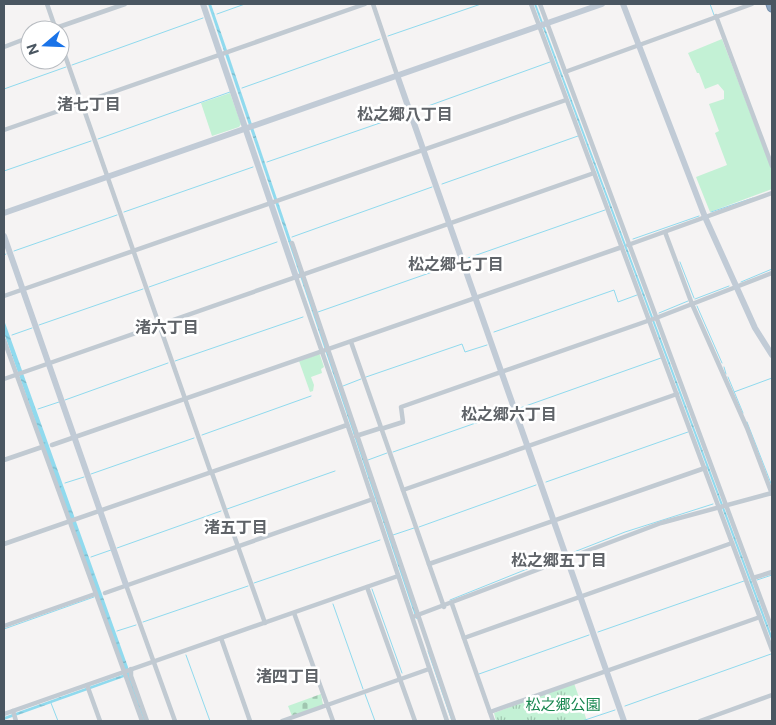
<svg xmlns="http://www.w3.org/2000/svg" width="776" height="725" font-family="'Public Sans','Noto Sans JP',sans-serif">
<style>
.green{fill:#c3f1d5}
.cemetery{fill:url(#cemetery-stones)}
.park{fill:url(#park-tufts)}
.water{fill:url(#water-ripples)}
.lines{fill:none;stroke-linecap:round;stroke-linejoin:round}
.stream{stroke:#90daee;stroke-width:1}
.highway-casing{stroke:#7690ad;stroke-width:11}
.street{stroke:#c1cad2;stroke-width:4.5}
.secondary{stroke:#c1cbd6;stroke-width:6}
.highway{stroke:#8ba5c1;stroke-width:9}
.labels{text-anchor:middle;stroke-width:5;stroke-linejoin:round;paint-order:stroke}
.park-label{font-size:15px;fill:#17864f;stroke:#fff}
.neighbourhood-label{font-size:16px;font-weight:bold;fill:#5f6368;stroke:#fff}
</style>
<defs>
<pattern id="cemetery-stones" width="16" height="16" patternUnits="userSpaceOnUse" patternTransform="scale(1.25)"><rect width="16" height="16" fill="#c3f1d5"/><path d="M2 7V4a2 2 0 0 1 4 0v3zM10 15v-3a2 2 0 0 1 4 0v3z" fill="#a0c6b0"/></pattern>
<pattern id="park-tufts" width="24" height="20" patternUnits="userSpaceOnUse" patternTransform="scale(1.25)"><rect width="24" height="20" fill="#c3f1d5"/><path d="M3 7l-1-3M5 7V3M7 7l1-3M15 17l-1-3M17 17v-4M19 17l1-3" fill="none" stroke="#a0c6b0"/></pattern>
<pattern id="water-ripples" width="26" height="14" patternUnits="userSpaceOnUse" patternTransform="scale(1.25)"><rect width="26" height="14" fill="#90daee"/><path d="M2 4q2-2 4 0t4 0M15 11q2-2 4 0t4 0" fill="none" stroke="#78b4c4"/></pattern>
</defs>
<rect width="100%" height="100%" fill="#f5f3f3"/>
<g class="green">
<polygon points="722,39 772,170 772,189 710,212 696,177 727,165 715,133 719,131 709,104 724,99 724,91 718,84 705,89 699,73 697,73 688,53"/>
<polygon points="230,93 241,124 239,127 212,136 201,103"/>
<polygon points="319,354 320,355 324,367 321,369 322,373 311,377 314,385 313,391 310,392 299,361"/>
</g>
<polygon class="cemetery" points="321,694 323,705 292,716 288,706"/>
<polygon class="park" points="574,683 587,721 496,721 494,713"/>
<g class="water">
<polygon points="208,4 211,4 228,53 418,618 416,619"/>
<polygon points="534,4 536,4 772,636 772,642"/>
<polygon points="4,320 128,667 129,673 146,721 144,721 127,676 4,720 4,717 125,674 4,333"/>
</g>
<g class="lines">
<g class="stream">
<polyline points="710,4 714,15"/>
<polyline points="4,5 7,4"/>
<polyline points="217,14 245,4"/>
<polyline points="388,36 481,4"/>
<polyline points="72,65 203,18"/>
<polyline points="242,88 380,39"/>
<polyline points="4,89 66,67"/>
<polyline points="417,110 550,62"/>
<polyline points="98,139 230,92"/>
<polyline points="267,162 406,114"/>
<polyline points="4,171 91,141"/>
<polyline points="442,184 578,136"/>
<polyline points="124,212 253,167"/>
<polyline points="711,212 753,198"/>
<polyline points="292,237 432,187"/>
<polyline points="633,239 699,216"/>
<polyline points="14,251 117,215"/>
<polyline points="4,255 6,254"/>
<polyline points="468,258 605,210"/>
<polyline points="680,262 694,298"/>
<polyline points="741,282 772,269"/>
<polyline points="149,287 277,242"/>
<polyline points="695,299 729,286"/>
<polyline points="697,306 722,363"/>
<polyline points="318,312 458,263"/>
<polyline points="659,313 688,301"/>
<polyline points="39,325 143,289"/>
<polyline points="494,332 614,290 618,302 637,295"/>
<polyline points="12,335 32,328"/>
<polyline points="175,361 303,317"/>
<polyline points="724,367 726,374"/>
<polyline points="366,377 462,344 465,352 487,345"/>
<polyline points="728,377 743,413"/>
<polyline points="343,386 361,379"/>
<polyline points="734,392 772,378"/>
<polyline points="65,400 168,363"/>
<polyline points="520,408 661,358"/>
<polyline points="38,409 59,402"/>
<polyline points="747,422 772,486"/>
<polyline points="202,435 311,396"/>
<polyline points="393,452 510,411"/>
<polyline points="368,460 387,453"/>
<polyline points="91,474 194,438"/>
<polyline points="546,482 688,432"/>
<polyline points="65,483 84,477"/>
<polyline points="227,509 335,471"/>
<polyline points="419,527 536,485"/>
<polyline points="393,535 414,528"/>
<polyline points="117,548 221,511"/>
<polyline points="574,552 625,532 713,504"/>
<polyline points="91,557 111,550"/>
<polyline points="757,580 772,575"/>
<polyline points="254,583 380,540"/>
<polyline points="372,589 402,673"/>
<polyline points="450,600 557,557"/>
<polyline points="333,604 363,689"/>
<polyline points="143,622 248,586"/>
<polyline points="4,629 94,597"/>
<polyline points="117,631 136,625"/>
<polyline points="598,632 744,581"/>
<polyline points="428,651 452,721"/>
<polyline points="186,655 210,721"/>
<polyline points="479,674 589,635"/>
<polyline points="365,694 375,721"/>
<polyline points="51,703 58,721"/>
<polyline points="625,706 771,654"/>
<polyline points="582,721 615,710"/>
</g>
<g class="highway-casing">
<polyline id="highway" points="771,4 772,7"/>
</g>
<g class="street">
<polyline points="47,4 56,30"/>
<polyline points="373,4 397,75"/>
<polyline points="531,4 772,650"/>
<polyline points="540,4 772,629"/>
<polyline points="716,16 772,166"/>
<polyline points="50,30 125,4"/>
<polyline points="60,41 211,473"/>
<polyline points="4,47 30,37"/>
<polyline points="565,72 752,4"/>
<polyline points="4,130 365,4"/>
<polyline points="665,232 692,304 747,428 772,494"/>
<polyline points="292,243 454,721"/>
<polyline points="628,245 772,193"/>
<polyline points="296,277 352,438 447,721"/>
<polyline points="4,296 566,100"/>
<polyline points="4,340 142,721"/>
<polyline points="351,342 444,607"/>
<polyline points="4,379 594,173"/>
<polyline points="381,429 403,422 401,407 656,318 772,273"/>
<polyline points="356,436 381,428"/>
<polyline points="52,445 622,247"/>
<polyline points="4,460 42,447"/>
<polyline points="212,473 265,623"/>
<polyline points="403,490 677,394"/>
<polyline points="4,544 347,425"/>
<polyline points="429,564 705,468"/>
<polyline points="753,578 772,572"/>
<polyline points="126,585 175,721"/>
<polyline points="367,587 415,721"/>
<polyline points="105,593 373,499"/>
<polyline points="452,604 493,721"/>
<polyline points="294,613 333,721"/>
<polyline points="415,616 661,523 772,493"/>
<polyline points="4,626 95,594"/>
<polyline points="221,638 250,721"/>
<polyline points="464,638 732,543"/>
<polyline points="131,669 131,676 147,721"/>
<polyline points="87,685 100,721"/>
<polyline points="13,711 16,721"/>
<polyline points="490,712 760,617"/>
<polyline points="4,714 398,576"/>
<polyline points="282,721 429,669"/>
<polyline points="700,721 772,695"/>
</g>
<g class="secondary">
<polyline points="203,4 296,277"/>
<polyline points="623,4 705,217 755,328 772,355"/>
<polyline points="397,75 624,721"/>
<polyline points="4,213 602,4"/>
<polyline points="4,236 126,585"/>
</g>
<use href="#highway" class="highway"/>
</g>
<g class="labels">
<g class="park-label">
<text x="563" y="710">松之郷公園</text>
</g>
<g class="neighbourhood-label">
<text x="89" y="110">渚七丁目</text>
<text x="405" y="120">松之郷八丁目</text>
<text x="456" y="270">松之郷七丁目</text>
<text x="167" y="333">渚六丁目</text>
<text x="509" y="420">松之郷六丁目</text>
<text x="236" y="533">渚五丁目</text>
<text x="559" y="566">松之郷五丁目</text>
<text x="288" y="682">渚四丁目</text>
</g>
</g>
<rect width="776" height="725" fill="none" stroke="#4a5661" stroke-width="10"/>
<g transform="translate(45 45) rotate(251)"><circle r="24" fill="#ffffff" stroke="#b7bbc0"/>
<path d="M0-4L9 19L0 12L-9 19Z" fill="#1a73e8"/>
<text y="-8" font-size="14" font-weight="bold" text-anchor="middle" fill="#4a5661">N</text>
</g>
</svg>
